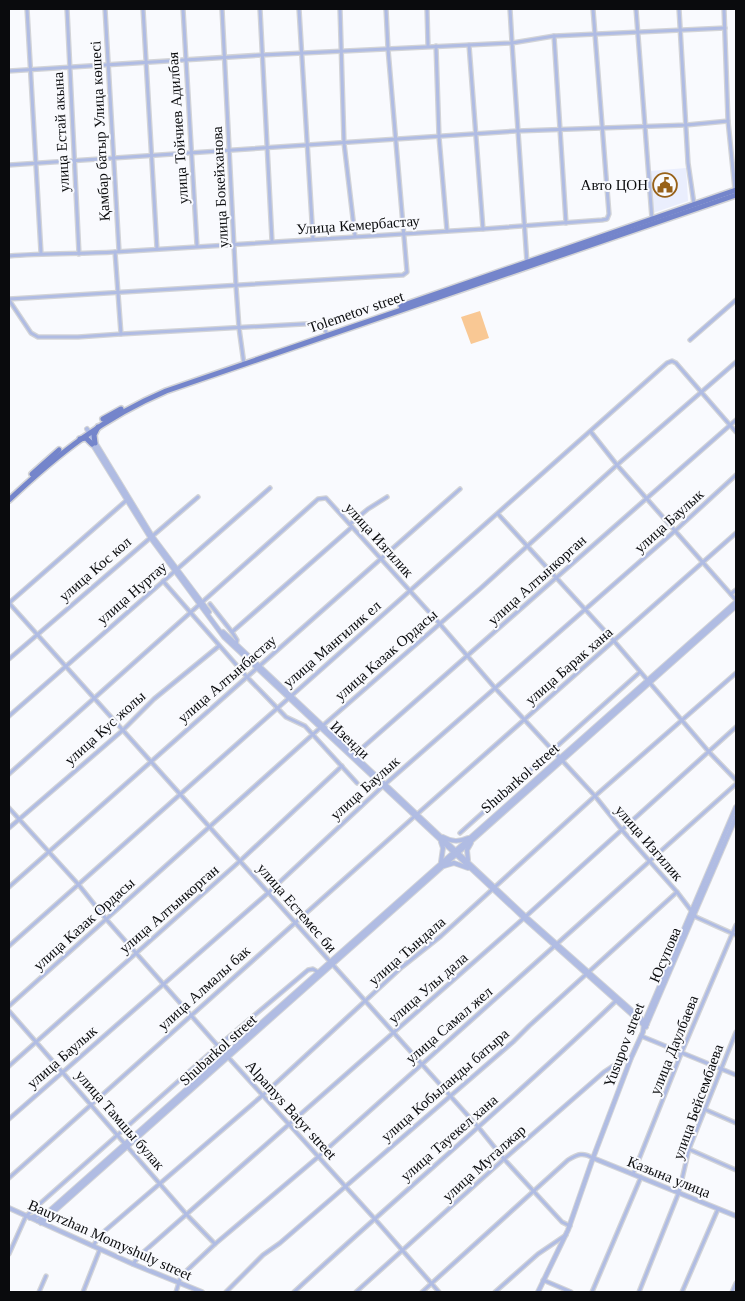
<svg xmlns="http://www.w3.org/2000/svg" width="745" height="1301" font-family="Georgia,serif">
<style>
.built{fill:#eaeefd}
.green{fill:#f9c894}
.lines{fill:none;stroke-linecap:round;stroke-linejoin:round}
.minor-casing{stroke:#d3d4d7;stroke-width:5.5}
.tertiary-casing{stroke:#d3d4d7;stroke-width:6}
.primary-casing{stroke:#d3d4d7;stroke-width:8}
.minor{stroke:#b0bce3;stroke-width:3}
.tertiary{stroke:#b0bce3;stroke-width:4}
.primary{stroke:#7485cb;stroke-width:5}
.labels{text-anchor:middle;stroke-width:4;stroke-linejoin:round;paint-order:stroke}
.street-label{font-size:15px;fill:#0a0b0d;stroke:#f9fafe}
.poi-label{font-size:15px;fill:#0a0b0d;stroke:#f9fafe;text-anchor:end}
</style>
<rect width="100%" height="100%" fill="#f9fafe"/>
<polygon class="built" points="686,168 688,201 653,213 650,171"/>
<polygon class="green" points="480,311 489,338 471,344 461,317"/>
<g class="lines">
<g class="minor-casing">
<g id="minor">
<polyline points="27,9 41,253"/>
<polyline points="67,9 79,254"/>
<polyline points="105,9 119,251"/>
<polyline points="143,9 157,249"/>
<polyline points="183,9 197,246"/>
<polyline points="222,9 236,286 239,328 244,364"/>
<polyline points="260,9 272,241"/>
<polyline points="299,9 313,239"/>
<polyline points="340,9 344,143 355,236"/>
<polyline points="427,9 428,46"/>
<polyline points="636,9 652,219"/>
<polyline points="679,9 688,163 694,204"/>
<polyline points="724,9 728,121 735,190"/>
<polyline points="554,36 566,223"/>
<polyline points="469,45 483,229 602,220 607,219 609,214 593,9"/>
<polyline points="436,46 439,137 447,231"/>
<polyline points="9,71 262,55 512,43 510,9"/>
<polyline points="9,165 517,131 686,125 728,121"/>
<path d="M9 256C44 253 80 254 115 252L483 229"/>
<polyline points="527,263 512,43 554,36 725,28"/>
<polyline points="9,299 403,275 407,272 388,49 386,9"/>
<polyline points="9,300 31,333 38,337 78,337 121,334 115,252"/>
<polyline points="121,334 322,323 326,332"/>
<polyline points="690,340 736,300"/>
<polyline points="591,432 617,465 736,600"/>
<polyline points="128,499 9,603 479,1128 504,1159 562,1222 570,1226"/>
<polyline points="498,514 614,641 709,752 736,780"/>
<polyline points="350,524 368,509 387,497"/>
<polyline points="163,581 247,677 286,717 305,726 357,783"/>
<polyline points="731,594 736,590"/>
<polyline points="210,604 232,632"/>
<polyline points="236,645 237,640 232,632 352,527"/>
<polyline points="9,659 198,497"/>
<polyline points="9,716 270,488"/>
<polyline points="353,756 736,420"/>
<polyline points="9,774 318,499 326,498 439,623 495,688 595,796 622,830 677,892 696,917 736,935"/>
<polyline points="9,808 78,884 106,919 218,1046 374,1218 439,1292"/>
<polyline points="9,828 123,730 154,699 219,646"/>
<polyline points="460,833 640,672"/>
<polyline points="9,887 460,489"/>
<polyline points="9,946 667,363 672,361 676,363 736,432"/>
<polyline points="9,1006 320,728 481,588 617,465 736,362"/>
<polyline points="9,1011 187,1215 215,1244"/>
<polyline points="641,1036 736,1075"/>
<polyline points="9,1066 240,861 342,766"/>
<polyline points="704,1109 736,1123"/>
<polyline points="9,1119 268,893 383,786 676,530 736,475"/>
<polyline points="684,1147 736,1170"/>
<polyline points="633,1174 681,1054 736,925"/>
<polyline points="9,1178 415,816 736,533"/>
<polyline points="93,1246 100,1235 263,1095 402,967 441,936 595,796 736,673"/>
<polyline points="9,1254 26,1216 218,1046 308,970 313,969 318,972"/>
<polyline points="133,1264 139,1256 524,918 736,727"/>
<polyline points="543,1280 571,1292"/>
<polyline points="39,1292 46,1276"/>
<polyline points="83,1292 100,1249"/>
<polyline points="176,1292 181,1276 215,1244 318,1157 736,784"/>
<polyline points="226,1292 263,1255 280,1243 513,1042 529,1026 677,892"/>
<path d="M294 1292C401 1193 513 1100 618 999"/>
<polyline points="356,1292 504,1159 604,1072 616,1064 631,1058"/>
<path d="M422 1292 568 1160C578 1154 583 1152 593 1158"/>
<polyline points="495,1292 538,1254 566,1235"/>
<polyline points="592,1292 641,1177"/>
<polyline points="639,1292 679,1192 689,1149 736,1032"/>
<polyline points="682,1292 718,1209"/>
<polyline points="732,1292 736,1283"/>
</g>
</g>
<g class="tertiary-casing">
<g id="tertiary">
<polyline points="87,429 152,536 209,612"/>
<polyline points="91,442 150,537 224,637 524,918 646,1027"/>
<polyline points="223,632 526,917 647,1024"/>
<path d="M443 837C452 842 459 842 468 838"/>
<polyline points="468,860 467,850 471,843"/>
<polyline points="441,862 443,848 441,842"/>
<polyline points="444,866 454,863 468,868"/>
<polyline points="646,1026 736,817"/>
<polyline points="593,1158 736,1216"/>
<polyline points="9,1208 133,1264 202,1292"/>
<polyline points="30,1218 45,1213"/>
<polyline points="38,1221 736,602"/>
<polyline points="41,1223 736,606"/>
<polyline points="538,1292 568,1230 593,1158 631,1058 643,1032 644,1023 736,807"/>
</g>
</g>
<g class="primary-casing">
<g id="primary">
<polyline points="401,306 736,190"/>
<polyline points="103,419 121,409"/>
<polyline points="80,439 86,438 92,444"/>
<polyline points="95,443 94,435 98,427"/>
<polyline points="32,474 59,450"/>
<path d="M9 500C59 453 103 418 166 391L736 195"/>
</g>
</g>
<use href="#minor" class="minor"/>
<use href="#tertiary" class="tertiary"/>
<use href="#primary" class="primary"/>
</g>
<defs>
<g id="civic-ring" transform="scale(1.25)"><circle r="9.5" fill="#f9fafe" stroke="#976119" stroke-width="1.5"/><path d="M-.6-6.5H3V-4.5H.6V-3L4-1V1h2V6H-6V1h2V-1L-.6-3ZM-1.2 2.5V6h2.4V2.5Z" fill="#976119"/></g>
</defs>
<g fill-rule="evenodd">
<use href="#civic-ring" x="665" y="185"/>
</g>
<g class="labels">
<g class="street-label">
<text transform="translate(178 128) rotate(-94)" y="5">улица Тойчиев Адилбая</text>
<text transform="translate(100 131) rotate(-93)" y="5">Қамбар батыр Улица көшесі</text>
<text transform="translate(61 132) rotate(-93)" y="5">улица Естай акына</text>
<text transform="translate(220 187) rotate(-93)" y="5">улица Бокейханова</text>
<text transform="translate(358 225) rotate(-4)" y="5">Улица Кемербастау</text>
<text transform="translate(356 312) rotate(-19)" y="5">Tolemetov street</text>
<text transform="translate(669 521) rotate(-42)" y="5">улица Баулык</text>
<text transform="translate(379 540) rotate(48)" y="5">улица Изгилик</text>
<text transform="translate(95 569) rotate(-41)" y="5">улица Кос кол</text>
<text transform="translate(537 580) rotate(-42)" y="5">улица Алтынкорган</text>
<text transform="translate(132 593) rotate(-41)" y="5">улица Нуртау</text>
<text transform="translate(332 644) rotate(-41)" y="5">улица Мангилик ел</text>
<text transform="translate(386 655) rotate(-41)" y="5">улица Казак Ордасы</text>
<text transform="translate(569 666) rotate(-41)" y="5">улица Барак хана</text>
<text transform="translate(227 679) rotate(-41)" y="5">улица Алтынбастау</text>
<text transform="translate(105 728) rotate(-42)" y="5">улица Кус жолы</text>
<text transform="translate(350 740) rotate(43)" y="5">Изенди</text>
<text transform="translate(520 778) rotate(-41)" y="5">Shubarkol street</text>
<text transform="translate(365 788) rotate(-42)" y="5">улица Баулык</text>
<text transform="translate(649 843) rotate(49)" y="5">улица Изгилик</text>
<text transform="translate(297 908) rotate(49)" y="5">улица Естемес би</text>
<text transform="translate(169 909) rotate(-41)" y="5">улица Алтынкорган</text>
<text transform="translate(84 924) rotate(-42)" y="5">улица Казак Ордасы</text>
<text transform="translate(407 951) rotate(-41)" y="5">улица Тындала</text>
<text transform="translate(665 955) rotate(-67)" y="5">Юсупова</text>
<text transform="translate(204 988) rotate(-42)" y="5">улица Алмалы бак</text>
<text transform="translate(428 988) rotate(-41)" y="5">улица Улы дала</text>
<text transform="translate(449 1025) rotate(-41)" y="5">улица Самал жел</text>
<text transform="translate(624 1045) rotate(-69)" y="5">Yusupov street</text>
<text transform="translate(674 1045) rotate(-68)" y="5">улица Даулбаева</text>
<text transform="translate(218 1050) rotate(-42)" y="5">Shubarkol street</text>
<text transform="translate(62 1057) rotate(-41)" y="5">улица Баулык</text>
<text transform="translate(445 1085) rotate(-41)" y="5">улица Кобыланды батыра</text>
<text transform="translate(698 1102) rotate(-70)" y="5">улица Бейсембаева</text>
<text transform="translate(291 1110) rotate(48)" y="5">Alpamys Batyr street</text>
<text transform="translate(120 1120) rotate(49)" y="5">улица Тамшы булак</text>
<text transform="translate(449 1138) rotate(-41)" y="5">улица Тауекел хана</text>
<text transform="translate(484 1163) rotate(-42)" y="5">улица Мугалжар</text>
<text transform="translate(669 1177) rotate(22)" y="5">Казына улица</text>
<text transform="translate(110 1240) rotate(24)" y="5">Bauyrzhan Momyshuly street</text>
</g>
<g class="poi-label">
<text x="648" y="190">Авто ЦОН</text>
</g>
</g>
<rect width="745" height="1301" fill="none" stroke="#0a0b0d" stroke-width="20"/>
</svg>
